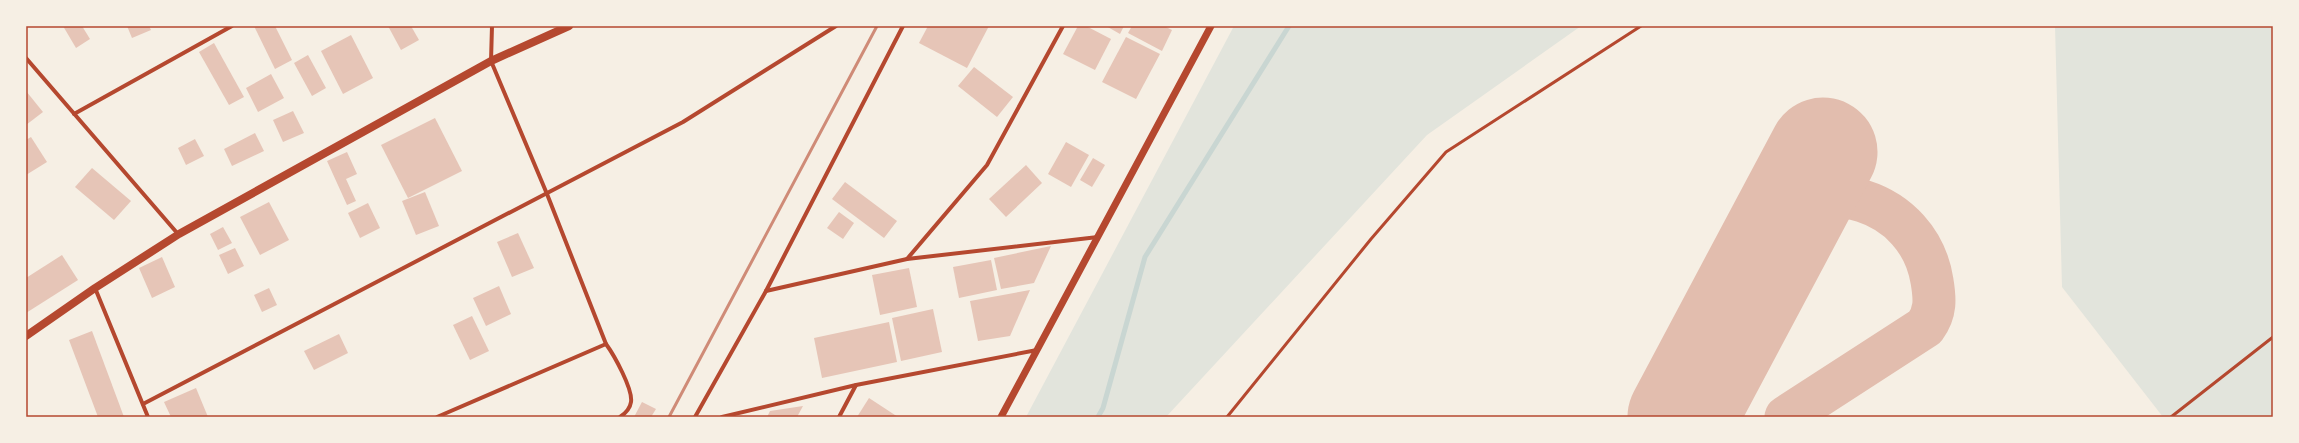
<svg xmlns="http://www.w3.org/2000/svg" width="2299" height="443" font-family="Raleway,sans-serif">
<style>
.green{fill:#e2e4dc}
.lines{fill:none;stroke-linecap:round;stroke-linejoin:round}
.stream{stroke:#c9d6d2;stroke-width:5}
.taxiway{stroke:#e2bdae;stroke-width:43}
.runway{stroke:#e2bdae;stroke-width:109}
.building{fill:#e6c5b7}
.service{stroke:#b5482f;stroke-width:3}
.minor{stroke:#b5482f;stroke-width:4}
.tertiary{stroke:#b5482f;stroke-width:7}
.secondary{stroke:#b5482f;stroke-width:8}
.rail{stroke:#cf8b77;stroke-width:3}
.neatline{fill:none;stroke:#b5482f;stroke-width:1.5}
</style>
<rect width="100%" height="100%" fill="#f6efe4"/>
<g class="green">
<polygon points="1234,26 1581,26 1427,135 1166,417 1026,417"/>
<polygon points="2055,26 2273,26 2273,417 2163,417 2062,287"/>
</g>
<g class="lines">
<polyline class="stream" points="1098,417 1103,408 1145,257 1289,26"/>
<path class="taxiway" d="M1723 340C1728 313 1722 290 1732 263 1737 248 1748 234 1759 224 1819 169 1919 199 1932 281 1935 299 1936 312 1925 327L1786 417"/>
<polyline class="runway" points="1682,417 1823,152"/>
</g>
<g class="building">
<polygon points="63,26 82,26 90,39 76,48"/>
<polygon points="127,26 149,26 151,30 132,38"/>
<polygon points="254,26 275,26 292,60 275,69"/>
<polygon points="388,26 411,26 419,40 401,50"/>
<polygon points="928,26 989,26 967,68 919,43"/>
<polygon points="1078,26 1086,26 1111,39 1095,70 1063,54"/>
<polygon points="1106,26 1124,26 1120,34"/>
<polygon points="1132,26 1164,26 1172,30 1162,51 1128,33"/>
<polygon points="351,35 373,78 343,94 321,51"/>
<polygon points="1126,37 1160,54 1136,99 1102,82"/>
<polygon points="214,43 244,97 229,105 199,52"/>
<polygon points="308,55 326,88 312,96 294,63"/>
<polygon points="974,67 1013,97 997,117 958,86"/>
<polygon points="271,74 284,98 258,112 246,88"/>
<polygon points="26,91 43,112 26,125"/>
<polygon points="293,111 304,133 283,142 273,120"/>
<polygon points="435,118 462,171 408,198 381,145"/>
<polygon points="255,133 264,151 232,166 224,149"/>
<polygon points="31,137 47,162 26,175 26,140"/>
<polygon points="195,139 204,156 186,165 178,148"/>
<polygon points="1066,142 1089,155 1071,187 1048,174"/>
<polygon points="347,152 357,174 346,179 356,201 347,205 327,161"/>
<polygon points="1093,158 1105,165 1092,187 1080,180"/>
<polygon points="1026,165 1042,183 1006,217 989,199"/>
<polygon points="92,168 131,201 114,220 75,187"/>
<polygon points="845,182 897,221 884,238 832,199"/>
<polygon points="425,192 439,226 416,235 402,201"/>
<polygon points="269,202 289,240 260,255 240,217"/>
<polygon points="368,203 380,228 360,238 348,213"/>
<polygon points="839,212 854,223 843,239 827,228"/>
<polygon points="223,227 232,243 218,250 210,234"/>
<polygon points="518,233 534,268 512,277 497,242"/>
<polygon points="1051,246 1034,283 1001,289 994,258"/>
<polygon points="235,248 244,266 228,274 219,255"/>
<polygon points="62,255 78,280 26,313 26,278"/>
<polygon points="162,257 175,287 152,298 139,268"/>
<polygon points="991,260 997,290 959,298 953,267"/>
<polygon points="909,268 917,307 880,315 872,275"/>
<polygon points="499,286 511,314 486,326 473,298"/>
<polygon points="269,288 277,305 262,312 254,295"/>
<polygon points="1030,290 1010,336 978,341 970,301"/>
<polygon points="933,309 942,352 901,361 892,318"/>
<polygon points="472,316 489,351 470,360 453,325"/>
<polygon points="889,322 897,362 822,378 814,338"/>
<polygon points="92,331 124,417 98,417 69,340"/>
<polygon points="339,334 348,353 314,370 304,351"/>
<polygon points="196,388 208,417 171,417 164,402"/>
<polygon points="869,398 898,417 857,417"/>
<polygon points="642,402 656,409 651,417 634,417"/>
<polygon points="803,406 797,417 767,417 770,411"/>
</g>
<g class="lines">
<g class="service">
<polyline points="1227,417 1371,239 1446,152 1641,26"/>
<polyline points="2171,417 2273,337"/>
</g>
<g class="minor">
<path d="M492 26 491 61 547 194 606 344C614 355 633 389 631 402 630 409 626 413 620 417"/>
<polyline points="26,58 178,234"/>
<polyline points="74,114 232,26"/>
<polyline points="907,259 987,165 1063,26"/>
<polyline points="95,288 148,417"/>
<polyline points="766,291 907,259 1098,237"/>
<polyline points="143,404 683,122 836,26"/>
<polyline points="437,417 606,344"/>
<polyline points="695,417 766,291 903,26"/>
<polyline points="722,417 856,385 1037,350"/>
<polyline points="839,417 856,385"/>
</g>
<polyline class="tertiary" points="1001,417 1211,26"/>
<polyline class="secondary" points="26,336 95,288 179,234 491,61 569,26"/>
<polyline class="rail" points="669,417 877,26"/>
</g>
<rect width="2299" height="443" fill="none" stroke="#f6efe4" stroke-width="54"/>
<rect x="27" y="27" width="2245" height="389" class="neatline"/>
</svg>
